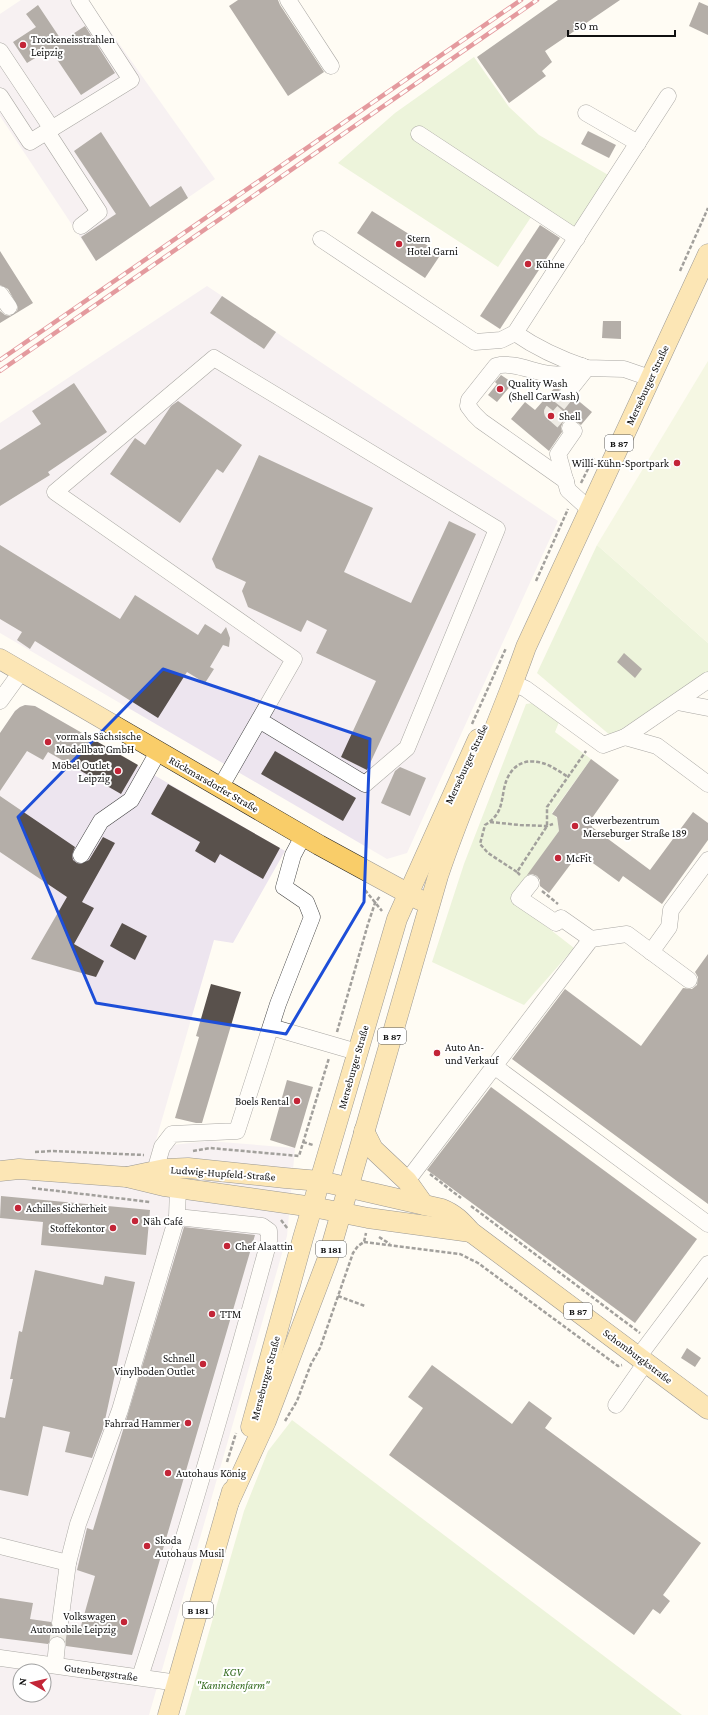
<svg xmlns="http://www.w3.org/2000/svg" width="708" height="1715" font-family="'Crimson Pro',serif">
<style>
.industrial{fill:#ede5ef;fill-rule:evenodd}
.green{fill:#d7ebbc}
.pitch{fill:#e8f2ce}
.building{fill:#59514c}
.lines{fill:none;stroke-linecap:round;stroke-linejoin:round}
.minor-tunnel{stroke:#dbd9d2;stroke-width:16;stroke-dasharray:16 8;stroke-linecap:butt}
.minor-casing{stroke:#434343;stroke-width:17}
.major-casing{stroke:#212121;stroke-width:21}
.path{stroke:#323232;stroke-width:2.5;stroke-dasharray:4 2;stroke-linecap:butt}
.minor{stroke:#fff;stroke-width:16}
.major{stroke:#f9cd69;stroke-width:20}
.rail-casing{stroke:#c32537;stroke-width:4.5}
.rail{stroke:#fff;stroke-width:3;stroke-dasharray:9;stroke-linecap:butt}
.marked{fill:none;stroke:#1d4ed8;stroke-width:3;stroke-linejoin:round}
.poi-dot{fill:#c32537;stroke:#fff;stroke-width:1.5}
.labels{text-anchor:middle;stroke-width:4;stroke-linejoin:round;paint-order:stroke}
.shield{fill:#fff;stroke:#585858;stroke-width:1}
.shield-label{font-size:10px;font-weight:bold;fill:#101010}
.poi-label{font-size:11px;fill:#101010;stroke:#fff;text-anchor:start}
.street-label{font-size:11px;fill:#101010;stroke:#fff}
.park-label{font-size:11px;font-style:italic;fill:#336a1e;stroke:#fff}
</style>
<rect width="100%" height="100%" fill="#fffcf4"/>
<g class="industrial">
<polygon points="21,0 88,0 215,179 96,261 0,116 0,14"/>
<polygon points="207,286 558,521 407,853 387,859 0,633 0,423"/>
<path d="M25 705 35 706 285 851 233 943 214 940 154 1147 208 1141 295 1148 287 1236 149 1715H0V733L15 711 20 707ZM20 1671H44V1695H20Z"/>
</g>
<g class="green">
<polygon points="474,57 509,107 539,135 610,176 574,232 537,208 498,267 338,163 395,113"/>
<polygon points="597,545 708,643 708,672 611,736 537,673"/>
<polygon points="533,703 559,722 555,732 591,759 552,813 557,818 559,831 511,899 574,948 524,1005 432,962 464,864 526,704"/>
<polygon points="292,1420 682,1715 185,1715 244,1511 268,1451"/>
</g>
<polygon class="pitch" points="708,361 708,643 597,545"/>
<g class="building">
<polygon points="238,0 278,0 280,5 324,72 288,96 229,6"/>
<polygon points="558,0 620,0 545,51 552,62 542,71 546,76 509,103 477,57"/>
<polygon points="699,2 708,6 708,35 689,26"/>
<polygon points="38,5 62,41 85,26 115,73 81,95 50,49 27,63 13,42 36,27 26,14"/>
<polygon points="588,131 616,145 609,158 581,144"/>
<polygon points="101,132 150,207 181,186 188,198 96,261 81,237 116,214 74,151"/>
<polygon points="372,211 441,254 425,278 357,233"/>
<polygon points="540,225 560,238 500,329 480,316"/>
<polygon points="0,251 33,303 0,323 0,311 5,315 10,316 17,311 18,307 8,289 0,285"/>
<polygon points="222,296 276,332 264,349 210,313"/>
<polygon points="603,321 621,321 621,339 602,338"/>
<polygon points="501,375 513,383 497,402 488,395 497,384 495,382"/>
<polygon points="74,383 107,432 48,472 50,475 0,506 0,450 41,424 32,411"/>
<polygon points="558,384 561,386 559,391 562,399 567,401 575,398 592,412 581,425 572,419 567,419 563,422 561,427 562,432 549,451 511,419 525,402 535,410"/>
<polygon points="178,401 242,445 223,473 217,469 180,523 110,474 135,438 145,445 171,406"/>
<polygon points="259,455 373,508 344,572 411,603 449,521 476,534 367,770 341,757 376,681 316,653 327,630 307,620 301,632 248,607 242,591 246,582 216,568 212,559"/>
<polygon points="0,545 120,619 135,595 198,635 205,624 221,634 226,627 230,638 229,647 223,645 210,667 214,669 205,683 187,672 158,718 35,641 30,649 17,640 22,632 0,619"/>
<polygon points="624,653 642,669 635,678 617,662"/>
<polygon points="25,705 35,706 138,765 121,794 48,752 43,760 27,751 0,791 0,733 15,711 20,707"/>
<polygon points="275,751 356,798 343,821 261,774"/>
<polygon points="591,759 619,780 592,818 592,827 650,870 693,812 708,823 708,840 662,904 623,876 619,882 579,853 549,893 540,886 540,880 537,876 532,874 527,875 559,831 557,817 552,814"/>
<polygon points="400,767 426,778 410,816 381,803 395,771"/>
<polygon points="168,784 280,848 263,879 220,854 215,863 195,851 200,842 151,814"/>
<polygon points="0,796 75,847 72,855 73,860 77,863 81,864 89,860 103,837 115,843 82,902 94,908 74,944 104,961 96,977 31,959 67,897 0,852"/>
<polygon points="122,923 147,936 135,960 110,946"/>
<polygon points="708,954 708,1204 512,1059 565,989 641,1046 683,988 692,989 697,985 698,977 695,972"/>
<polygon points="211,984 241,992 202,1123 196,1123 175,1118 199,1037 196,1036"/>
<polygon points="287,1080 313,1087 295,1148 270,1140"/>
<polygon points="491,1087 697,1239 635,1323 427,1170"/>
<polygon points="1,1196 150,1210 146,1255 41,1245 43,1222 0,1218"/>
<polygon points="184,1227 255,1235 132,1655 66,1646 65,1641 58,1636 53,1637 48,1644 0,1638 0,1598 33,1603 30,1619 51,1622 54,1630 58,1632 64,1632 69,1625 81,1626 95,1576 77,1570 87,1528 93,1530"/>
<polygon points="35,1270 103,1285 105,1276 135,1282 103,1429 92,1458 65,1452 70,1432 43,1426 28,1496 0,1490 0,1417 5,1418 13,1379 10,1379 19,1331 22,1332"/>
<polygon points="687,1348 701,1358 695,1367 681,1358"/>
<polygon points="432,1365 512,1424 529,1401 552,1418 545,1428 701,1543 663,1595 670,1601 660,1614 653,1609 634,1635 389,1455 423,1408 408,1397"/>
</g>
<g class="lines">
<g class="minor-tunnel">
<polyline points="568,392 552,412 570,428"/>
<polyline points="57,1645 60,1623"/>
</g>
<g class="minor-casing">
<g id="minor">
<polyline points="288,0 331,66"/>
<polyline points="0,51 52,129"/>
<polyline points="0,96 30,142 131,80 79,0"/>
<polyline points="586,113 638,143"/>
<polyline points="47,132 99,212 81,226"/>
<polyline points="419,134 577,238"/>
<path d="M321 239 475 342 501 340 515 333C538 349 560 359 587 368L624 369 650 378"/>
<polyline points="0,294 9,307"/>
<polyline points="515,333 668,96"/>
<polyline points="568,392 587,368"/>
<polyline points="570,428 574,431 558,454 568,490 589,509"/>
<path d="M566 481 481 421 474 414 468 406 469 400 496 366C519 360 544 380 568 373 573 372 577 369 582 366"/>
<polyline points="513,683 526,689 603,745 625,737 708,680"/>
<polyline points="0,701 21,672"/>
<polyline points="677,702 708,708"/>
<polyline points="625,737 657,746 708,784"/>
<polyline points="220,788 294,659 55,492 214,358 497,529 407,748 365,784 259,720"/>
<polyline points="81,855 101,821 131,800 158,752"/>
<polyline points="531,883 519,898 556,923 561,918 591,939 627,934 689,980"/>
<polyline points="651,952 669,927 671,910 708,860"/>
<polyline points="271,1027 357,1052"/>
<polyline points="494,1066 708,1224"/>
<polyline points="155,1171 162,1147 172,1134 237,1131 278,1004 312,917 306,902 284,887 293,855 303,836"/>
<polyline points="407,1181 591,939"/>
<polyline points="639,1356 708,1264"/>
<polyline points="616,1405 646,1362"/>
<polyline points="0,1546 68,1563"/>
<polyline points="60,1623 68,1563 78,1524 120,1410 177,1217"/>
<polyline points="0,1658 178,1683"/>
<polyline points="55,1665 57,1645"/>
<path d="M140 1677C187 1533 229 1387 269 1241V1231L262 1226 177 1217 178 1187"/>
</g>
</g>
<g class="major-casing">
<g id="major">
<polyline points="0,659 319,845 420,900"/>
<polyline points="364,1131 373,1149 407,1181 424,1205"/>
<polyline points="0,1171 19,1169 127,1177 164,1186 313,1207 368,1218 471,1232"/>
<path d="M127 1177 165 1169 188 1168 285 1178 320 1181 442 1209C455 1214 462 1222 471 1232L708 1409"/>
<polyline points="251,1427 303,1238 397,919 478,739"/>
<path d="M228 1504 266 1421 328 1258 438 876C464 798 499 724 526 647L708 254"/>
<polyline points="168,1715 232,1491"/>
</g>
</g>
<g class="path">
<polyline points="680,271 708,208"/>
<polyline points="581,483 594,457"/>
<polyline points="536,581 568,509"/>
<polyline points="472,724 506,648"/>
<polyline points="490,822 520,825 547,826 553,824"/>
<path d="M517 872 488 853 480 844 485 825C501 815 501 805 504 789 509 764 527 755 550 766 556 769 562 773 568 777"/>
<polyline points="520,875 517,872 547,826 547,807 586,751"/>
<polyline points="365,890 382,911"/>
<polyline points="542,891 558,904"/>
<polyline points="337,1032 368,924 375,903 380,896"/>
<polyline points="303,1142 313,1145"/>
<polyline points="193,1151 210,1148 299,1156 329,1058"/>
<polyline points="35,1152 53,1151 144,1155"/>
<polyline points="430,1174 461,1198"/>
<polyline points="32,1188 150,1202"/>
<polyline points="471,1206 640,1333"/>
<polyline points="281,1220 288,1229"/>
<polyline points="379,1237 390,1244"/>
<polyline points="364,1242 460,1254 478,1263 618,1366 622,1365"/>
<polyline points="338,1296 365,1306"/>
<polyline points="285,1421 297,1401 311,1364 320,1348 353,1253 358,1246 364,1242 366,1233"/>
<polyline points="227,1462 236,1433"/>
</g>
<use href="#minor" class="minor"/>
<use href="#major" class="major"/>
<g class="rail-casing">
<g id="rail">
<polyline points="0,360 521,0"/>
<polyline points="0,371 537,0"/>
</g>
</g>
<use href="#rail" class="rail"/>
</g>
<path d="M0 0H708V1715H0ZM163 669 370 739 364 902 286 1034 96 1003 18 817Z" fill="#fffcf4" fill-opacity=".55" fill-rule="evenodd"/>
<path class="marked" d="M163 669 370 739 364 902 286 1034 96 1003 18 817Z"/>
<g class="poi-dot">
<circle cx="23" cy="45" r="4"/>
<circle cx="399" cy="244" r="4"/>
<circle cx="528" cy="264" r="4"/>
<circle cx="500" cy="389" r="4"/>
<circle cx="551" cy="416" r="4"/>
<circle cx="677" cy="463" r="4"/>
<circle cx="48" cy="742" r="4"/>
<circle cx="118" cy="771" r="4"/>
<circle cx="575" cy="826" r="4"/>
<circle cx="558" cy="858" r="4"/>
<circle cx="437" cy="1053" r="4"/>
<circle cx="297" cy="1101" r="4"/>
<circle cx="18" cy="1208" r="4"/>
<circle cx="135" cy="1221" r="4"/>
<circle cx="113" cy="1228" r="4"/>
<circle cx="227" cy="1246" r="4"/>
<circle cx="212" cy="1314" r="4"/>
<circle cx="203" cy="1364" r="4"/>
<circle cx="188" cy="1423" r="4"/>
<circle cx="168" cy="1473" r="4"/>
<circle cx="147" cy="1546" r="4"/>
<circle cx="124" cy="1622" r="4"/>
</g>
<g class="labels">
<g class="shield">
<rect x="605" y="435" width="28" height="16" rx="3"/>
<rect x="378" y="1028" width="28" height="16" rx="3"/>
<rect x="316" y="1241" width="30" height="16" rx="3"/>
<rect x="564" y="1303" width="28" height="16" rx="3"/>
<rect x="183" y="1602" width="30" height="16" rx="3"/>
</g>
<g class="shield-label">
<text x="619" y="447">B 87</text>
<text x="392" y="1040">B 87</text>
<text x="331" y="1253">B 181</text>
<text x="578" y="1315">B 87</text>
<text x="198" y="1614">B 181</text>
</g>
<g class="poi-label">
<text x="31" y="43">Trockeneisstrahlen<tspan x="31" dy="13">Leipzig</tspan></text>
<text x="407" y="242">Stern<tspan x="407" dy="13">Hotel Garni</tspan></text>
<text x="536" y="268">Kühne</text>
<text x="508" y="387">Quality Wash<tspan x="508" dy="13">(Shell CarWash)</tspan></text>
<text x="559" y="420">Shell</text>
<text x="669" y="467" text-anchor="end">Willi-Kühn-Sportpark</text>
<text x="56" y="740">vormals Sächsische<tspan x="56" dy="13">Modellbau GmbH</tspan></text>
<text x="110" y="769" text-anchor="end">Möbel Outlet<tspan x="110" dy="13">Leipzig</tspan></text>
<text x="583" y="824">Gewerbezentrum<tspan x="583" dy="13">Merseburger Straße 189</tspan></text>
<text x="566" y="862">McFit</text>
<text x="445" y="1051">Auto An-<tspan x="445" dy="13">und Verkauf</tspan></text>
<text x="289" y="1105" text-anchor="end">Boels Rental</text>
<text x="26" y="1212">Achilles Sicherheit</text>
<text x="143" y="1225">Näh Café</text>
<text x="105" y="1232" text-anchor="end">Stoffekontor</text>
<text x="235" y="1250">Chef Alaattin</text>
<text x="220" y="1318">TTM</text>
<text x="195" y="1362" text-anchor="end">Schnell<tspan x="195" dy="13">Vinylboden Outlet</tspan></text>
<text x="180" y="1427" text-anchor="end">Fahrrad Hammer</text>
<text x="176" y="1477">Autohaus König</text>
<text x="155" y="1544">Skoda<tspan x="155" dy="13">Autohaus Musil</tspan></text>
<text x="116" y="1620" text-anchor="end">Volkswagen<tspan x="116" dy="13">Automobile Leipzig</tspan></text>
</g>
<g class="street-label">
<text transform="translate(647 385) rotate(-65)" y="4">Merseburger Straße</text>
<text transform="translate(466 764) rotate(-65)" y="4">Merseburger Straße</text>
<text transform="translate(214 784) rotate(30)" y="4">Rückmarsdorfer Straße</text>
<text transform="translate(353 1067) rotate(-74)" y="4">Merseburger Straße</text>
<text transform="translate(223 1173) rotate(4)" y="4">Ludwig-Hupfeld-Straße</text>
<text transform="translate(638 1356) rotate(37)" y="4">Schomburgkstraße</text>
<text transform="translate(265 1378) rotate(-75)" y="4">Merseburger Straße</text>
<text transform="translate(101 1672) rotate(8)" y="4">Gutenbergstraße</text>
</g>
<g class="park-label">
<text x="233" y="1676">KGV<tspan x="233" dy="13">"Kaninchenfarm"</tspan></text>
</g>
</g>
<g transform="translate(32 1683) rotate(278)"><circle r="19" fill="#ffffff" stroke="#9f9f9f"/>
<path d="M0-3L7 15L0 10L-7 15Z" fill="#c32537"/>
<text y="-6" font-size="11" font-weight="bold" text-anchor="middle" fill="#101010">N</text>
</g>
<path d="M568 30v6h107v-6" fill="none" stroke="#101010" stroke-width="2"/>
<text x="574" y="30" font-size="12" fill="#101010" stroke="#ffffff" stroke-width="3" paint-order="stroke">50 m</text>
</svg>
